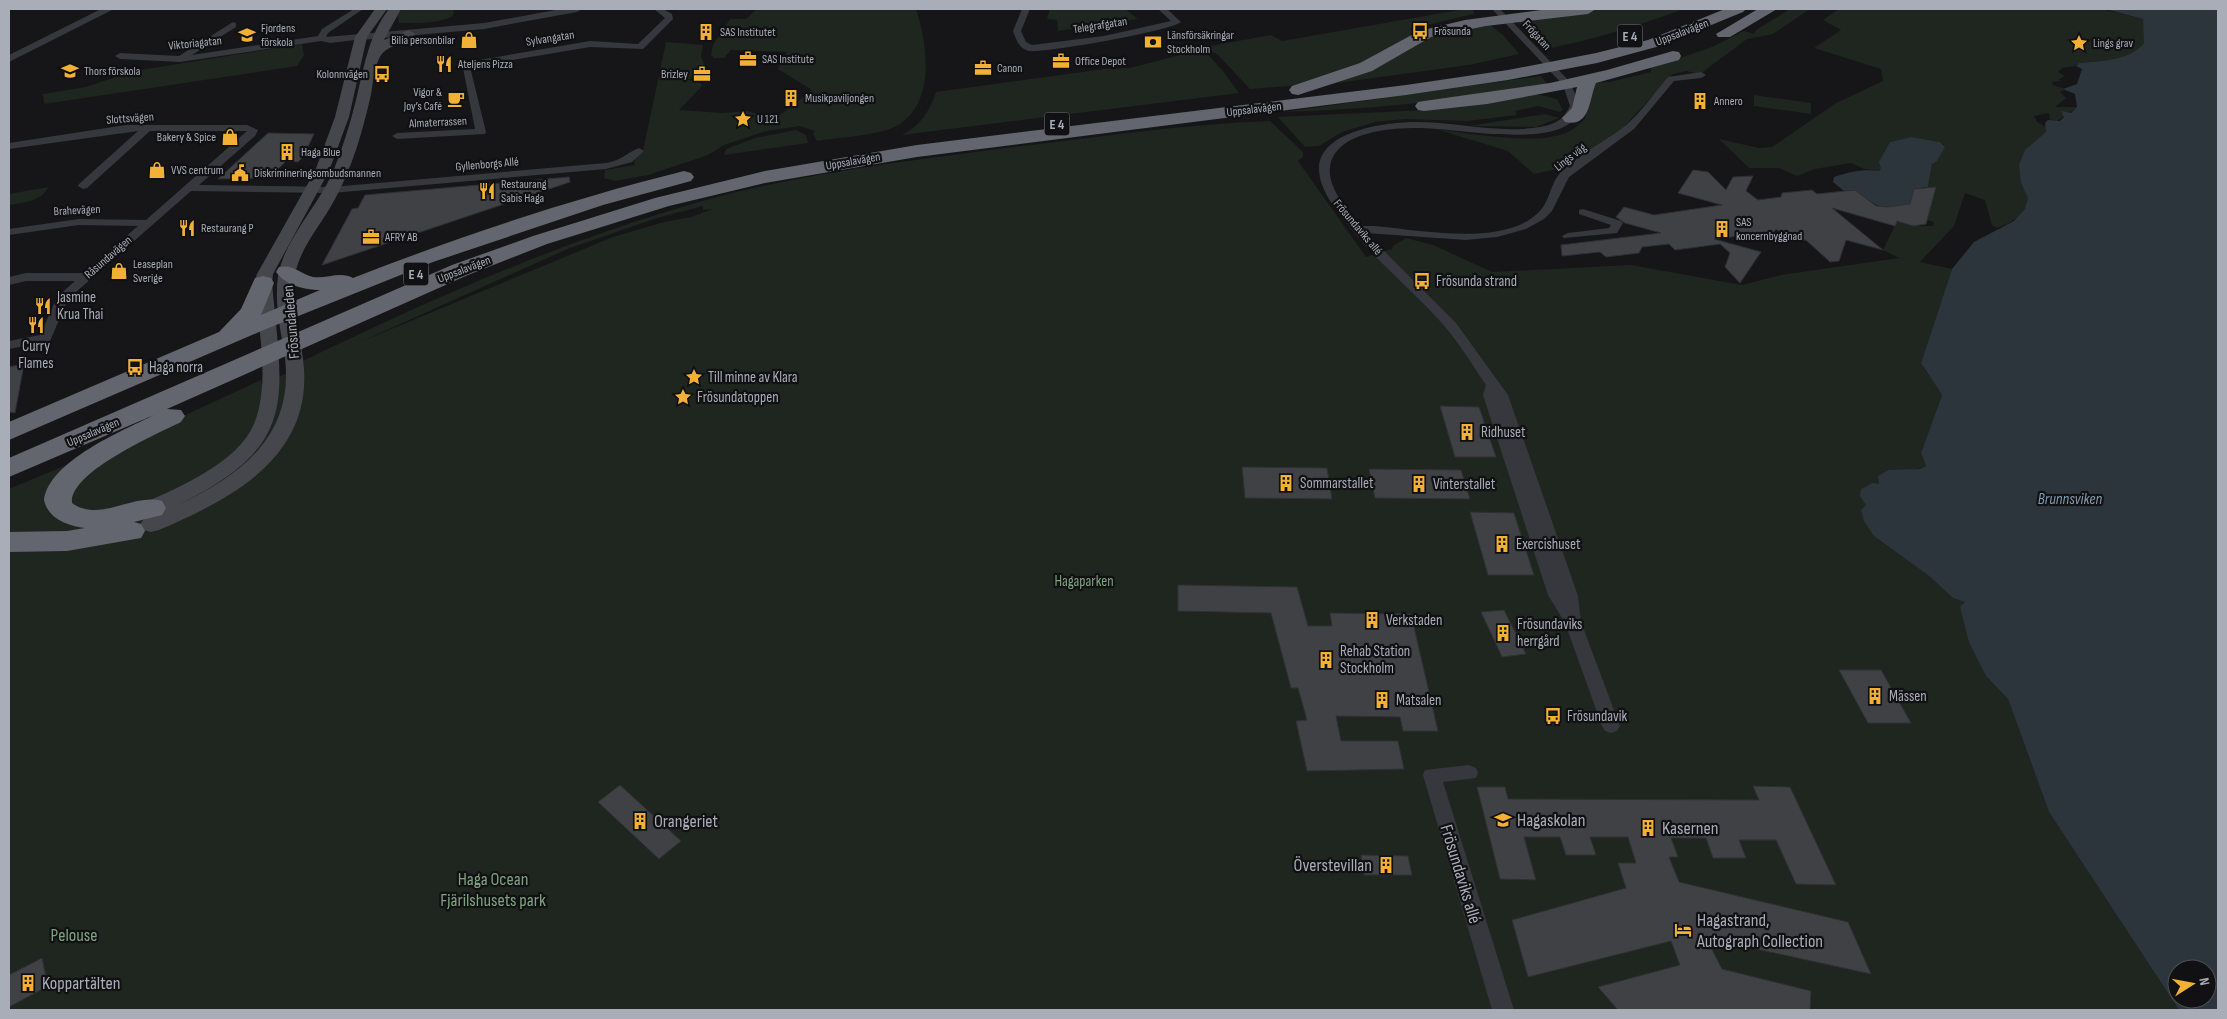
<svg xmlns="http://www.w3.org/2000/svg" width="2227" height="1019" font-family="'Sofia Sans Condensed',sans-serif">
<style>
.green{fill:#1e261f;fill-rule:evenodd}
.water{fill:#2c353c;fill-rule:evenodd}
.building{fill:#404145;stroke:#303034}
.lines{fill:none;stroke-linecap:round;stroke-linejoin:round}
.minor{fill:#37383d;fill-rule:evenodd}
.tertiary{fill:#37383d;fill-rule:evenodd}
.secondary{fill:#45474d;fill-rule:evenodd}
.motorway{fill:#63666e;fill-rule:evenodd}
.labels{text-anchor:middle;stroke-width:4.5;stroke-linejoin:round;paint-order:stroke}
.far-street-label{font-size:12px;fill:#a8adb8;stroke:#111113}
.far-poi-label{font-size:12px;fill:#a8adb8;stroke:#111113;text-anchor:start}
.shield{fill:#111113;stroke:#7b7e86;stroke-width:1}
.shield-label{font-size:14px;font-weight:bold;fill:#a8adb8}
.poi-label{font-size:15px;fill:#a8adb8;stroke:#111113;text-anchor:start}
.street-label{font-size:15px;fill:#a8adb8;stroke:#111113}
.park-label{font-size:15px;fill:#7fa381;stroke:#111113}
.water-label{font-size:16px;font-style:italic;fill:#7f9bb3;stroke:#111113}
.near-poi-label{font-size:18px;fill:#a8adb8;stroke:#111113;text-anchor:start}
.near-street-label{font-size:18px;fill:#a8adb8;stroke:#111113}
.near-park-label{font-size:18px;fill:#7fa381;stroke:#111113}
</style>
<rect width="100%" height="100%" fill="#161618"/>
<g class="green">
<path d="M400 9H454L453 16C438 24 417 23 399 23L397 13Z"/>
<path d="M757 9H916C927 42 936 100 900 124 882 136 839 137 817 141L813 134 815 131 800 126 766 131 724 145 708 155 648 175 615 181 604 178 605 170 635 165 634 161 643 151 666 42 703 45 701 56 704 64 688 80 700 82 702 86 679 110 722 113 747 111 775 119 812 90 778 69 787 52 731 50 724 58H714L711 55 713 45 730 19H746Z"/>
<polygon points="1050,9 1125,9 1138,19 1058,31 1057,20 1047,19"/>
<polygon points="1465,9 1473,9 1474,14 1410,29 1413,31 1410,36 1356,68 1301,85 1250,89 1218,55 1204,47 1271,35 1282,41"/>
<path d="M1603 9H1683C1637 27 1590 40 1542 50L1516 20Z"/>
<path d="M1790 9H1810L1773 34 1747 39 1700 74 1686 71 1673 74 1620 131 1572 166 1534 174 1508 151 1439 130C1472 133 1540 147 1570 131 1575 128 1580 123 1585 119L1591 83 1610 82 1651 72V68L1712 47 1744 31 1754 34 1756 30Z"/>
<path d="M1839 9H2101L2143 19 2145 43C2130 61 2100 61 2079 63L2076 66 2062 68 2058 72 2065 76 2059 79 2061 81 2052 82 2053 85 2065 89 2060 92 2066 98 2055 107H2078L2057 121 2050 120 2049 113 2034 116 2037 122 2046 127V132L2021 183C2023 187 2028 194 2028 198 2029 215 2010 223 1997 228L1992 225 1985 200 1965 193 1954 226 1920 262 1952 269 1921 363 1942 395 1921 453 1926 466C1920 470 1914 468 1908 471 1886 478 1878 487 1866 505L1874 536 1929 576 1953 598 1966 602 1986 676 2008 699 2049 812 2179 1010H9V489L179 418 261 380V384L302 367 303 361C423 303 544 249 672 210 783 175 899 162 1014 147 1099 137 1185 124 1270 121L1303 152V157L1298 161 1366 257 1392 249 1393 246 1406 238 1433 245 1492 272 1631 265 1742 285 1781 275 1899 258 1883 250 1897 221 1913 226H1933L1934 222 1927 220 1936 187H1928L1932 164 1944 145 1940 142 1911 137 1890 142 1882 168 1878 171 1864 169 1851 163 1815 169 1797 176 1779 168H1749L1719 139 1759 148 1772 147 1836 103 1883 81 1881 69 1814 48 1841 30 1823 20ZM703 206V210L713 209 691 217 664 222 613 237 360 342 570 248 657 218Z"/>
<polygon points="1488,23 1504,36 1519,54 1469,65 1329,84 1440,32"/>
<polygon points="302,44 304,55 297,66 44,104 43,94 86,87 134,71"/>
<path d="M1203 49 1222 70 1239 93 902 135C921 125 929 112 936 92L1105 69 1130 68Z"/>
<path d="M1541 76 1548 85C1460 100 1374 109 1284 112Z"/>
<polygon points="1536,94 1557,99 1563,110 1560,112 1538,106 1515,111 1517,115 1467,121 1405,119 1375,122 1342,132 1319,146 1305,147 1278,117 1426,110"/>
<polygon points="1754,95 1811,103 1811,114 1754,106"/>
<polygon points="1545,114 1559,118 1536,127 1469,126"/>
<polygon points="796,130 806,135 808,143 724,155 726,149 755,138"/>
<path d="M48 187C43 201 22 203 9 205V194Z"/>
</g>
<g class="water">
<path d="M2105 9H2218V1010H2179L2049 812 2008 699 1986 676 1969 642 1960 607 1965 602 1953 598 1929 576 1874 536 1864 521 1861 510 1866 505 1860 496 1861 489 1873 483 1879 484 1878 476 1889 470 1920 469 1926 466 1921 453 1942 395 1921 363 1952 269 1974 242 2014 221 2025 209 2028 198 2021 183 2019 165 2025 150 2046 132 2045 123 2048 120 2060 121 2064 117 2061 111 2071 113 2077 107 2075 94 2063 89 2077 84 2082 69 2076 66 2079 63C2100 61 2130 61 2144 43L2143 19ZM2177 969H2207V999H2177Z"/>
<path d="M1911 137 1940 142 1945 147 1937 161 1932 164 1928 187 1914 189 1910 204C1877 209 1880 209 1855 190L1844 191 1833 182 1834 177C1850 172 1862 169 1879 171L1881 168 1879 162 1890 142Z"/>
</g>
<g class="building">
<polygon points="268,133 314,134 303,157 298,162 286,161 269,178 218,179"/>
<polygon points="1693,170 1708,172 1726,190 1733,177 1753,176 1746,191 1758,200 1781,197 1782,193 1812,190 1817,194 1855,190 1876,206 1887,207 1910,204 1914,189 1936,187 1926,224 1913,226 1897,221 1895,226 1832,208 1883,250 1846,240 1839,261 1830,262 1806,240 1791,242 1776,229 1774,232 1714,239 1761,252 1740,283 1725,267 1730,253 1720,244 1675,250 1669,244 1642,247 1639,253 1606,257 1600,252 1562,256 1561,245 1661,233 1625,223 1616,217 1624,207 1654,215 1722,205 1678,193"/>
<polygon points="569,177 570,182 322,265 352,209 358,208 365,195"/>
<polygon points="24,364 15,413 9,412 9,367"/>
<polygon points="1440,406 1479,407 1496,457 1455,457"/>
<polygon points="1242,467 1327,468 1332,499 1245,498"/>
<polygon points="1369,469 1461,470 1470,499 1375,498"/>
<polygon points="1470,512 1514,513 1534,575 1488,575"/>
<polygon points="1178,585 1297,587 1308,626 1332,626 1330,613 1411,614 1438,731 1403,731 1400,717 1336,716 1341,741 1398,741 1404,769 1307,771 1296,721 1307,720 1298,688 1291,688 1271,613 1178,611"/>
<polygon points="1504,610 1526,654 1502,657 1481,612"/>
<polygon points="1839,670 1881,670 1911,723 1868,723"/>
<polygon points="620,785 681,841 659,859 598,802"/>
<polygon points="1753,786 1790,787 1836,885 1796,884 1776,840 1739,840 1746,858 1713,858 1706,838 1671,838 1678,857 1669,857 1679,882 1848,922 1871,974 1706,938 1722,969 1811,991 1810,1010 1618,1010 1598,987 1680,965 1671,941 1528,977 1512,920 1626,888 1618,863 1636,863 1628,837 1590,837 1596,855 1566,855 1560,837 1524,837 1536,880 1500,879 1477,787 1505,787 1508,799 1759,800"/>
<polygon points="1361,855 1408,856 1412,875 1364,875"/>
<polygon points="42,958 48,986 9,1007 9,975"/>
</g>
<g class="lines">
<g class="minor">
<polygon points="354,9 363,9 328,33 326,37 361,34 365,37 364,39 330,43 321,41 180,62 120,59 115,56 120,53 179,56 233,22 236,23 236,27 192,55 318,36 322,29"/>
<polygon points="654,9 663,9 672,14 673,19 643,49 590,47 470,67 486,132 485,134 397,139 392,136 397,133 475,129 462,63 590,41 638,44 665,18"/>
<path d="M1022 9H1030L1021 31 1026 42 1032 45 1104 36 1171 21 1158 9H1167L1181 22C1170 31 1046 53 1029 51 1019 49 1016 39 1013 31Z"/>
<path d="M1492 9H1500L1570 82 1580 106C1577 111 1575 120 1570 123 1542 146 1453 128 1417 128 1389 128 1335 132 1330 167 1327 188 1349 212 1361 226H1375C1420 230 1502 247 1538 213 1550 202 1550 184 1560 173 1576 156 1606 141 1625 126 1641 113 1654 93 1668 77L1701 72 1706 75 1701 78 1674 81 1634 129 1569 177 1552 211 1544 219 1526 229 1497 237 1466 240 1366 233 1456 323 1508 395 1578 596 1581 622 1620 726 1617 731 1611 733 1605 731 1602 726 1565 623 1548 595 1483 395 1486 385C1471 363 1458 341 1440 321 1410 288 1375 260 1348 225 1336 210 1319 189 1319 169 1319 130 1388 122 1416 122 1459 122 1502 135 1545 126 1558 123 1564 118 1570 106L1563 85Z"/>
<path d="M126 125H247L258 130 255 136 199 185 332 187 606 163C623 160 626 153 639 148L644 151 632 162 606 169 332 193 191 191 68 299 50 341 9 349V341L40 335 57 297 75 281H26L9 285V277L26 273H83L138 226 79 225 9 235V229L79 219 146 220 247 131H150L87 188 83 189 78 186 79 184 138 131 9 149V143Z"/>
<polygon points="1583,209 1621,221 1623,223 1617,233 1564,238 1562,236 1568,233 1609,228 1611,225 1579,214 1579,210"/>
<polygon points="1469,765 1476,768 1478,773 1476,778 1443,782 1514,1010 1492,1010 1423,775 1425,770"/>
</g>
<g class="tertiary">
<polygon points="101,9 114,9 9,62 9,55"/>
<polygon points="561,9 582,9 577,12 484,29 361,40 355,37 361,34 484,23"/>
</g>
<path class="secondary" d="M375 9H387L367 37 349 117 329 171 273 274 272 283C283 402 299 445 178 505 241 475 294 436 285 358 281 331 274 304 278 276 284 240 318 206 333 172 342 149 350 125 356 100 364 68 368 36 389 9H401L384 40 409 30 415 34C406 45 385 44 379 59 373 70 373 87 370 99 362 133 352 168 335 199 322 224 300 247 295 275 290 307 302 338 304 369 310 459 229 500 159 530L151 532 143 530 140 525 143 520 159 513 152 515 144 513 141 508 144 503C180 487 238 462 254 424 271 381 258 327 254 283L257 274 315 171 335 117 355 37Z"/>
<g class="motorway">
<polygon points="1549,9 1596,9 1588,14 1486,26 1431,37 1372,71 1298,95 1292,94 1289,90 1292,86 1360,63 1419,31 1465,20"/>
<path d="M1725 9H1746L1743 12 1660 46 1597 63 1508 80 1406 95 917 157 765 183 669 206 547 244 468 275 167 409 181 410 185 416 181 422C157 434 69 472 72 503 100 523 133 493 162 501L166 508 162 515 134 522 141 524 145 531 141 538 67 551 9 552V532L67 531 85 528C68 526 48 519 44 500 49 461 122 431 154 415L9 477V458L452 265 533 236 655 198 765 171 917 145 1406 85 1508 70 1596 53 1648 40Z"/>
<polygon points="1758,9 1777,9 1730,37 1718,37 1716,34"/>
<path d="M1673 51 1679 52 1681 56 1679 60 1596 83C1589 98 1591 128 1565 122L1562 118 1572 108 1577 87 1487 104 1424 111 1418 110 1415 106 1418 102 1424 101 1550 83 1607 70Z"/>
<path d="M684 171 691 173 694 177 691 181 603 205 433 262 266 329 9 440V422L219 332 241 309 255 278 263 276 271 278 274 283 261 315 320 290C305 290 285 285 276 272L279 267C294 264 300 274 313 277 326 279 341 271 353 278 461 236 571 199 684 171Z"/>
</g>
</g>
<defs>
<g id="bus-bare" transform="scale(1.35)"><path d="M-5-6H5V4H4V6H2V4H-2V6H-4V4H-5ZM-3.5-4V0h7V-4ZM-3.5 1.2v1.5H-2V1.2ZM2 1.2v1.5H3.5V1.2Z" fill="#f2b134" stroke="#111113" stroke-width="2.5" paint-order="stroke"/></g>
<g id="building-bare" transform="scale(1.35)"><path d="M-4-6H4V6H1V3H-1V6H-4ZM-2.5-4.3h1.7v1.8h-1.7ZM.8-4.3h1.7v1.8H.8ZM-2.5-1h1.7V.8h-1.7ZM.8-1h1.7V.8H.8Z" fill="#f2b134" stroke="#111113" stroke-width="2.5" paint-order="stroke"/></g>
<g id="school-bare" transform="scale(1.35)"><path d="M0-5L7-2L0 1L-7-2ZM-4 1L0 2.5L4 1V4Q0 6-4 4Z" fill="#f2b134" stroke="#111113" stroke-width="2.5" paint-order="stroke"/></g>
<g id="shop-bare" transform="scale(1.35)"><path d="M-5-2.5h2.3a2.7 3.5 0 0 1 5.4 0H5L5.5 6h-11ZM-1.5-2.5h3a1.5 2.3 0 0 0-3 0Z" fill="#f2b134" stroke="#111113" stroke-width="2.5" paint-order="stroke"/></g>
<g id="bank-bare" transform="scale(1.35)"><path d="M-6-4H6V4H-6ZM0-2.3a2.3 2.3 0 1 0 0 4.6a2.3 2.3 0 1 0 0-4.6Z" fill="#f2b134" stroke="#111113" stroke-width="2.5" paint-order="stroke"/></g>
<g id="sight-bare" transform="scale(1.35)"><path d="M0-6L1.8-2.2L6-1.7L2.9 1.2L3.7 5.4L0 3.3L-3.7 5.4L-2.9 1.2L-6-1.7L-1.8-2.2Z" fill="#f2b134" stroke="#111113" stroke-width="2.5" paint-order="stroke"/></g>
<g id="office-bare" transform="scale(1.35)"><path d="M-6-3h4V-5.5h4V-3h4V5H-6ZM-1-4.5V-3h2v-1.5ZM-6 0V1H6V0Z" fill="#f2b134" stroke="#111113" stroke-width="2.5" paint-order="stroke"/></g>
<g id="restaurant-bare" transform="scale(1.35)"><path d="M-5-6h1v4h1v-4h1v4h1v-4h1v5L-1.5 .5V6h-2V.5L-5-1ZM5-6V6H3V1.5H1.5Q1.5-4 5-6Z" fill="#f2b134" stroke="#111113" stroke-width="2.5" paint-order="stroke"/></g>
<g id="cafe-bare" transform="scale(1.35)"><path d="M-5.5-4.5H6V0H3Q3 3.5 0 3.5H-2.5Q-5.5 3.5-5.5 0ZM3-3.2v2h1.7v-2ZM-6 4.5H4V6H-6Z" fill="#f2b134" stroke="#111113" stroke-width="2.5" paint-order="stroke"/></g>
<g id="civic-bare" transform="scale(1.35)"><path d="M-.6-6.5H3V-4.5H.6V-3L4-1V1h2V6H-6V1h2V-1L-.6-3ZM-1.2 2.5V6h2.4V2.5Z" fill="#f2b134" stroke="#111113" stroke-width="2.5" paint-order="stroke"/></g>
<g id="hotel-bare" transform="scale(1.35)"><path d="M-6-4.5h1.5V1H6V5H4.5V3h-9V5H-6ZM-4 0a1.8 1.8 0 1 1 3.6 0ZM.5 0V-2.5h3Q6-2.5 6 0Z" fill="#f2b134" stroke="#111113" stroke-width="2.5" paint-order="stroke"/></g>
</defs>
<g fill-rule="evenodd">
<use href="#bus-bare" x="1420" y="31"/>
<use href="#building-bare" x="706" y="32"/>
<use href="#school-bare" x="247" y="35"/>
<use href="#shop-bare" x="469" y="40"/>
<use href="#bank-bare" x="1153" y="42"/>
<use href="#sight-bare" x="2079" y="43"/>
<use href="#office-bare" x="748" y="59"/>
<use href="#office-bare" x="1061" y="61"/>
<use href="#restaurant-bare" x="444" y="64"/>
<use href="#office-bare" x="983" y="68"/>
<use href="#school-bare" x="70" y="71"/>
<use href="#bus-bare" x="382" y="74"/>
<use href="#office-bare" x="702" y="74"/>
<use href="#building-bare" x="791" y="98"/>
<use href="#cafe-bare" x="456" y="99"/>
<use href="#building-bare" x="1700" y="101"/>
<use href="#sight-bare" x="743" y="119"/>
<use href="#shop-bare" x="230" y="137"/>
<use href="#building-bare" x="287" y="152"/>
<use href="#shop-bare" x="157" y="170"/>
<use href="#civic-bare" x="240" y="173"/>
<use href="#restaurant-bare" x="487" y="191"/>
<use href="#restaurant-bare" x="187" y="228"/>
<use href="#building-bare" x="1722" y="229"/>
<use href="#office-bare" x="371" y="237"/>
<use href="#shop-bare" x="119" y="271"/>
<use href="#bus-bare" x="1422" y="281"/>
<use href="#restaurant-bare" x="43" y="306"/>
<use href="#restaurant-bare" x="36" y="325"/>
<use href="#bus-bare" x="135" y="367"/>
<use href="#sight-bare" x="694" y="377"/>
<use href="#sight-bare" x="683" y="397"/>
<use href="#building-bare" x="1467" y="432"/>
<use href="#building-bare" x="1286" y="483"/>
<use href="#building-bare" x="1419" y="484"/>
<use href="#building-bare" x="1502" y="544"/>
<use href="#building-bare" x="1372" y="620"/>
<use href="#building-bare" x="1503" y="633"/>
<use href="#building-bare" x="1326" y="660"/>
<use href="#building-bare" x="1875" y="696"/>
<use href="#building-bare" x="1382" y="700"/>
<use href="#bus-bare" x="1553" y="716"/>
<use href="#school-bare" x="1503" y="820"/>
<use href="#building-bare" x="640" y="821"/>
<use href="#building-bare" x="1648" y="828"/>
<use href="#building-bare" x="1386" y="865"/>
<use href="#hotel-bare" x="1683" y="930"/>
<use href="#building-bare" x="28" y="983"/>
</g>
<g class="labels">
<g class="far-street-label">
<text transform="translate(1100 25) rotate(-9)" y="4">Telegrafgatan</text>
<text transform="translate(1682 32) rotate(-21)" y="4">Uppsalavägen</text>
<text transform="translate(1537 35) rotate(47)" y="4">Frögatan</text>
<text transform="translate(550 38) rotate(-9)" y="4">Sylvangatan</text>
<text transform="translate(195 43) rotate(-6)" y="4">Viktoriagatan</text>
<text transform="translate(1254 109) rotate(-7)" y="4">Uppsalavägen</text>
<text transform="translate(130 118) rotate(-4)" y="4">Slottsvägen</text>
<text transform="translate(438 122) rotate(-3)" y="4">Almaterrassen</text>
<text transform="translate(1570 157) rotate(-38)" y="4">Lings väg</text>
<text transform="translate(853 161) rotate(-10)" y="4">Uppsalavägen</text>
<text transform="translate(487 164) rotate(-5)" y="4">Gyllenborgs Allé</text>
<text transform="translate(77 210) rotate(-3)" y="4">Brahevägen</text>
<text transform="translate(1358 227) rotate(50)" y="4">Frösundaviks allé</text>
<text transform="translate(108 257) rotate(-41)" y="4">Råsundavägen</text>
<text transform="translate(464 269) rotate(-21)" y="4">Uppsalavägen</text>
<text transform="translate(93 432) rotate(-23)" y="4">Uppsalavägen</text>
</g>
<g class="far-poi-label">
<text x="261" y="32">Fjordens<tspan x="261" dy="14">förskola</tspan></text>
<text x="1434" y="35">Frösunda</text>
<text x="720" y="36">SAS Institutet</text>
<text x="1167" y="39">Länsförsäkringar<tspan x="1167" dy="14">Stockholm</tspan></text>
<text x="455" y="44" text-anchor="end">Bilia personbilar</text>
<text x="2093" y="47">Lings grav</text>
<text x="762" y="63">SAS Institute</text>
<text x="1075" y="65">Office Depot</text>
<text x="458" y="68">Ateljens Pizza</text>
<text x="997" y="72">Canon</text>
<text x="84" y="75">Thors förskola</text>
<text x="368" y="78" text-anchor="end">Kolonnvägen</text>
<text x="688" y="78" text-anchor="end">Brizley</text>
<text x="442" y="96" text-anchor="end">Vigor &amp;<tspan x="442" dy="14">Joy’s Café</tspan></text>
<text x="805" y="102">Musikpaviljongen</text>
<text x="1714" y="105">Annero</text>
<text x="757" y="123">U 121</text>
<text x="216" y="141" text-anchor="end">Bakery &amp; Spice</text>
<text x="301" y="156">Haga Blue</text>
<text x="171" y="174">VVS centrum</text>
<text x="254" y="177">Diskrimineringsombudsmannen</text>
<text x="501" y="188">Restaurang<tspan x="501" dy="14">Sabis Haga</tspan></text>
<text x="1736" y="226">SAS<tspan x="1736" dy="14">koncernbyggnad</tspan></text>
<text x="201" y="232">Restaurang P</text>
<text x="385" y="241">AFRY AB</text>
<text x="133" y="268">Leaseplan<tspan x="133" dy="14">Sverige</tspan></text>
</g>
<g class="shield">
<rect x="1617.5" y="24.5" width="25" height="23" rx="4"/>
<rect x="1044.5" y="112.5" width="25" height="23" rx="4"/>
<rect x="403.5" y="262.5" width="25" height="23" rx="4"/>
</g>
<g class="shield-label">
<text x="1630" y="41">E 4</text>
<text x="1057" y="129">E 4</text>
<text x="416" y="279">E 4</text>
</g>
<g class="poi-label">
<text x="1436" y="286">Frösunda strand</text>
<text x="57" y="302">Jasmine<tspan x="57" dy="17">Krua Thai</tspan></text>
<text x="36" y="351" text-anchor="middle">Curry<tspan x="36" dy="17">Flames</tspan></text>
<text x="149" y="372">Haga norra</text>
<text x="708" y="382">Till minne av Klara</text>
<text x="697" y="402">Frösundatoppen</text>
<text x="1481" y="437">Ridhuset</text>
<text x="1300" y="488">Sommarstallet</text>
<text x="1433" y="489">Vinterstallet</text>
<text x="1516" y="549">Exercishuset</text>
<text x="1386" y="625">Verkstaden</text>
<text x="1517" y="629">Frösundaviks<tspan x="1517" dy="17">herrgård</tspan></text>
<text x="1340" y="656">Rehab Station<tspan x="1340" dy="17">Stockholm</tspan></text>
<text x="1889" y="701">Mässen</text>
<text x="1396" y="705">Matsalen</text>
<text x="1567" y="721">Frösundavik</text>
</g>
<g class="street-label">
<text transform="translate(291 322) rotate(-95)" y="5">Frösundaleden</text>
</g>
<g class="park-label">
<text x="1084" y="586">Hagaparken</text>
</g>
<g class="water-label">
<text x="2070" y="504">Brunnsviken</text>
</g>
<g class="near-poi-label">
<text x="1517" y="826">Hagaskolan</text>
<text x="654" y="827">Orangeriet</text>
<text x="1662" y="834">Kasernen</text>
<text x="1372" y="871" text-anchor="end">Överstevillan</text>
<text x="1697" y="926">Hagastrand,<tspan x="1697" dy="21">Autograph Collection</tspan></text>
<text x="42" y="989">Koppartälten</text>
</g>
<g class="near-street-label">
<text transform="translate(1461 874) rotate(73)" y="6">Frösundaviks allé</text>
</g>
<g class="near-park-label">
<text x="493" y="885">Haga Ocean<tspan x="493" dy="21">Fjärilshusets park</tspan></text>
<text x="74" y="941">Pelouse</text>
</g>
</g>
<rect width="2227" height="1019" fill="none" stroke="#a8adb8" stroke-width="20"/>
<g transform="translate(2192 984) rotate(79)"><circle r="24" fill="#111113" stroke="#4d4f55"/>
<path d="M0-4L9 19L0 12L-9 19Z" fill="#f2b134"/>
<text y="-8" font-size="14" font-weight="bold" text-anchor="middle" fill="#a8adb8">N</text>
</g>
</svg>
